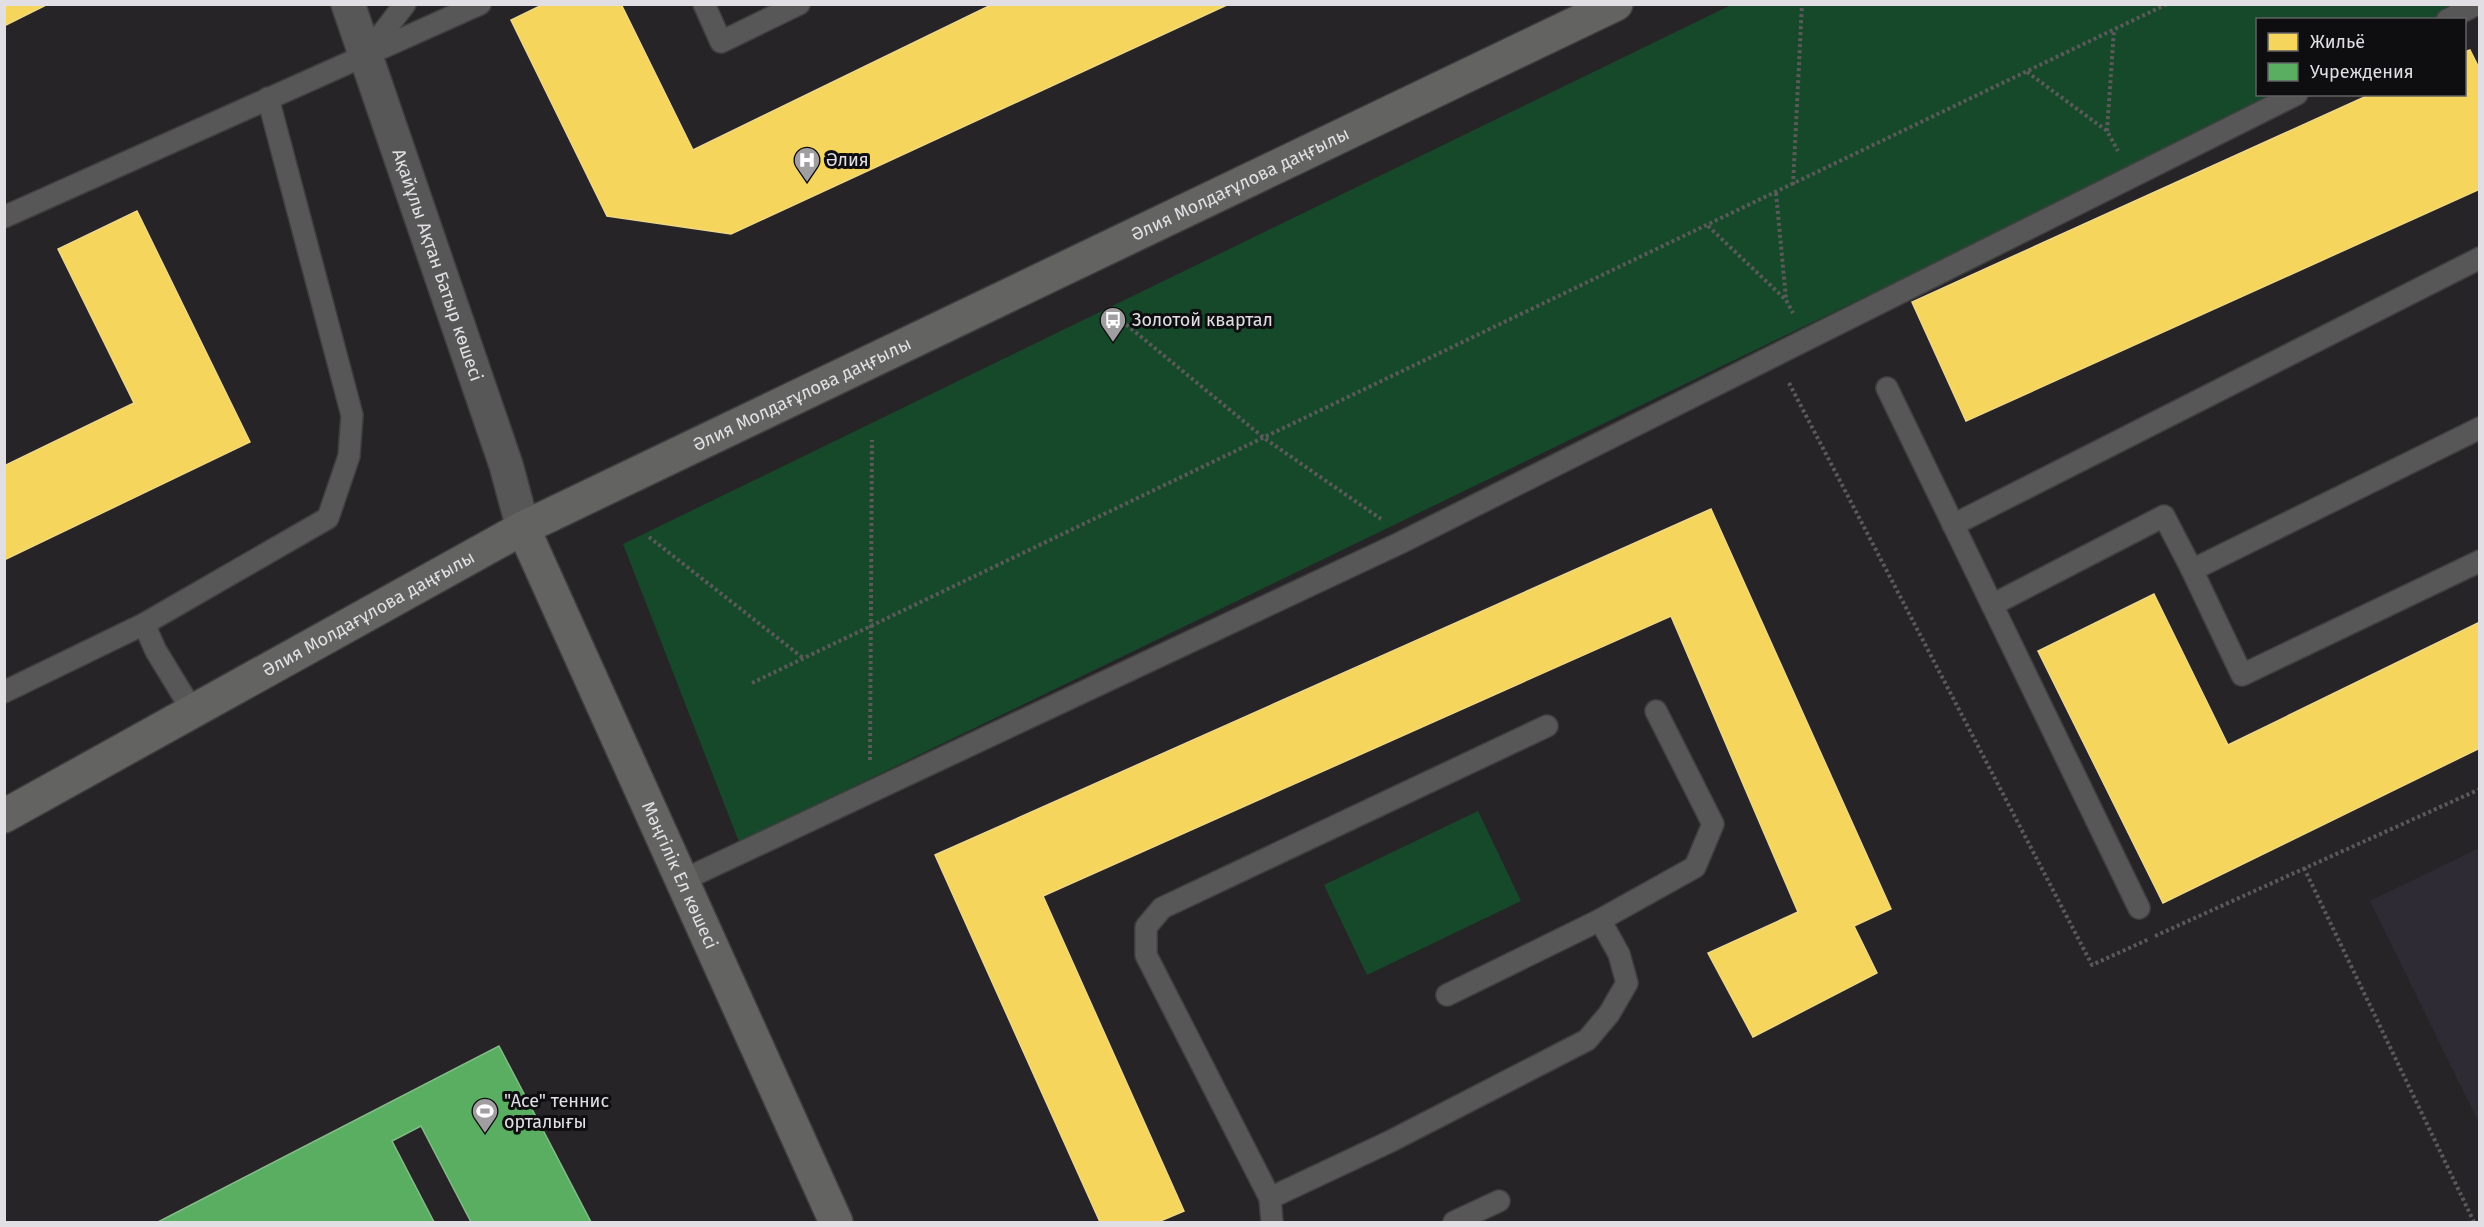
<svg xmlns="http://www.w3.org/2000/svg" width="2484" height="1227" font-family="'Fira Sans',sans-serif">
<style>
.built{fill:#2f2b34}
.green{fill:#154929}
.homes{fill:#f6d55c;stroke:#f0d884;stroke-width:1.5}
.public{fill:#5aae61;stroke:#82bd88;stroke-width:1.5}
.lines{fill:none;stroke-linecap:round;stroke-linejoin:round}
.lane-casing{stroke:#403f40;stroke-width:24}
.street-casing{stroke:#403f40;stroke-width:36}
.secondary-casing{stroke:#403f40;stroke-width:36}
.path{stroke:#5a5a5a;stroke-width:4;stroke-dasharray:3 3;stroke-linecap:butt}
.lane{stroke:#585757;stroke-width:21}
.street{stroke:#585757;stroke-width:33}
.secondary{stroke:#636362;stroke-width:33}
.labels{text-anchor:middle;stroke-width:6;stroke-linejoin:round;paint-order:stroke}
.poi-label{font-size:18px;fill:#e1dfe3;stroke:#0e0d0f;text-anchor:start}
.street-label{font-size:18px;fill:#e1dfe3;stroke:#0e0d0f}
</style>
<rect width="100%" height="100%" fill="#262427"/>
<polygon class="built" points="2479,848 2479,1123 2370,901"/>
<g class="green">
<polygon points="1731,5 2468,5 2437,19 2258,20 2258,94 2282,95 739,842 623,544"/>
<polygon points="1478,811 1521,901 1367,975 1324,885"/>
</g>
<g class="homes">
<polygon points="4,4 48,4 4,26"/>
<polygon points="544,4 621,4 693,150 993,4 1229,4 731,234 607,216 511,20"/>
<polygon points="2470,50 2480,70 2480,189 1966,421 1912,302 2371,94 2464,94 2464,52"/>
<polygon points="137,211 250,442 4,560 4,466 134,403 58,249"/>
<polygon points="1711,509 1891,909 1854,926 1877,973 1753,1037 1708,953 1798,912 1671,616 1043,896 1184,1211 1158,1222 1100,1222 935,855"/>
<polygon points="2154,594 2228,745 2480,622 2480,748 2163,903 2038,651"/>
</g>
<polygon class="public" points="499,1046 591,1222 471,1222 421,1126 392,1141 434,1222 158,1222"/>
<g class="lines">
<g class="lane-casing">
<g id="lane">
<polyline points="704,4 721,42 799,4"/>
<polyline points="2447,20 2477,4"/>
<polyline points="368,52 405,4"/>
<polyline points="4,217 480,4"/>
<polyline points="1887,388 2139,908"/>
<polyline points="1953,525 2480,258"/>
<polyline points="2192,570 2242,675 2480,561"/>
<polyline points="1992,605 2164,516 2192,570 2480,428"/>
<polyline points="144,624 156,651 192,710"/>
<polyline points="4,692 144,624 328,518 349,456 352,415 268,98"/>
<polyline points="683,880 1400,543 2297,94"/>
<polyline points="1447,995 1600,920"/>
<polyline points="1270,1198 1146,955 1146,927 1162,908 1547,726"/>
<polyline points="1272,1222 1270,1198 1391,1141 1587,1040 1609,1014 1627,983 1619,954 1600,920 1695,867 1713,824 1656,711"/>
<polyline points="1454,1222 1499,1201"/>
</g>
</g>
<g class="street-casing">
<g id="street">
<path id="s1" d="M348 4 506 465 523 528"/>
</g>
</g>
<g class="secondary-casing">
<g id="secondary">
<path id="s2" d="M523 528 836 1222"/>
<path id="s3" d="M4 816 523 528 1616 4"/>
</g>
</g>
<g class="path">
<polyline points="2027,72 2107,131 2118,151"/>
<polyline points="2107,131 2114,30"/>
<polyline points="1793,185 1802,4"/>
<polyline points="1776,193 1786,299"/>
<polyline points="1708,226 1786,300 1793,313"/>
<polyline points="1117,317 1264,438 1381,519"/>
<polyline points="1789,383 2092,965 2149,939"/>
<polyline points="649,537 803,658"/>
<polyline points="752,683 2167,4"/>
<polyline points="870,760 872,440"/>
<polyline points="2304,868 2474,1222"/>
<polyline points="2155,936 2480,789"/>
</g>
<use href="#lane" class="lane"/>
<use href="#street" class="street"/>
<use href="#secondary" class="secondary"/>
</g>
<defs>
<g id="hospital-pin" transform="scale(1.35)"><path d="M0 17L-7.5 6A9.5 9.5 0 1 1 7.5 6Z" fill="#a09ea1" stroke="#0e0d0f"/><path d="M-5-5h3v3.5h4V-5h3V5h-3V1.5h-4V5h-3Z" fill="#fff"/></g>
<g id="bus-pin" transform="scale(1.35)"><path d="M0 17L-7.5 6A9.5 9.5 0 1 1 7.5 6Z" fill="#a09ea1" stroke="#0e0d0f"/><path d="M-5-6H5V4H4V6H2V4H-2V6H-4V4H-5ZM-3.5-4V0h7V-4ZM-3.5 1.2v1.5H-2V1.2ZM2 1.2v1.5H3.5V1.2Z" fill="#fff"/></g>
<g id="stadium-pin" transform="scale(1.35)"><path d="M0 17L-7.5 6A9.5 9.5 0 1 1 7.5 6Z" fill="#a09ea1" stroke="#0e0d0f"/><path d="M0-5a6.5 5 0 1 0 0 10a6.5 5 0 1 0 0-10ZM-3.5-1.8h7v3.6h-7Z" fill="#fff"/></g>
</defs>
<g fill-rule="evenodd">
<use href="#hospital-pin" x="807" y="160"/>
<use href="#bus-pin" x="1113" y="320"/>
<use href="#stadium-pin" x="485" y="1111"/>
</g>
<g class="labels">
<g class="poi-label">
<text x="826" y="166">Әлия</text>
<text x="1132" y="326">Золотой квартал</text>
<text x="504" y="1107">"Ace" теннис<tspan x="504" dy="21">орталығы</tspan></text>
</g>
<g class="street-label">
<text dy="6" stroke="none"><textPath href="#s3" startOffset="1389">Әлия Молдағұлова даңғылы</textPath></text>
<text dy="6" stroke="none"><textPath href="#s1" startOffset="276">Ақайұлы Ақтан Батыр көшесі</textPath></text>
<text dy="6" stroke="none"><textPath href="#s3" startOffset="903">Әлия Молдағұлова даңғылы</textPath></text>
<text dy="6" stroke="none"><textPath href="#s3" startOffset="417">Әлия Молдағұлова даңғылы</textPath></text>
<text dy="6" stroke="none"><textPath href="#s2" startOffset="381">Мәңгілік Ел көшесі</textPath></text>
</g>
</g>
<rect width="2484" height="1227" fill="none" stroke="#e1dfe3" stroke-width="12"/>
<rect x="2256" y="18" width="210" height="78" fill="#0e0d0f" stroke="#626164" stroke-width="1.5"/>
<rect x="2268" y="33" width="30" height="18" fill="#f6d55c" stroke="#626164" stroke-width="1.5"/>
<text x="2310" y="48" font-size="18" fill="#e1dfe3">Жильё</text>
<rect x="2268" y="63" width="30" height="18" fill="#5aae61" stroke="#626164" stroke-width="1.5"/>
<text x="2310" y="78" font-size="18" fill="#e1dfe3">Учреждения</text>
</svg>
